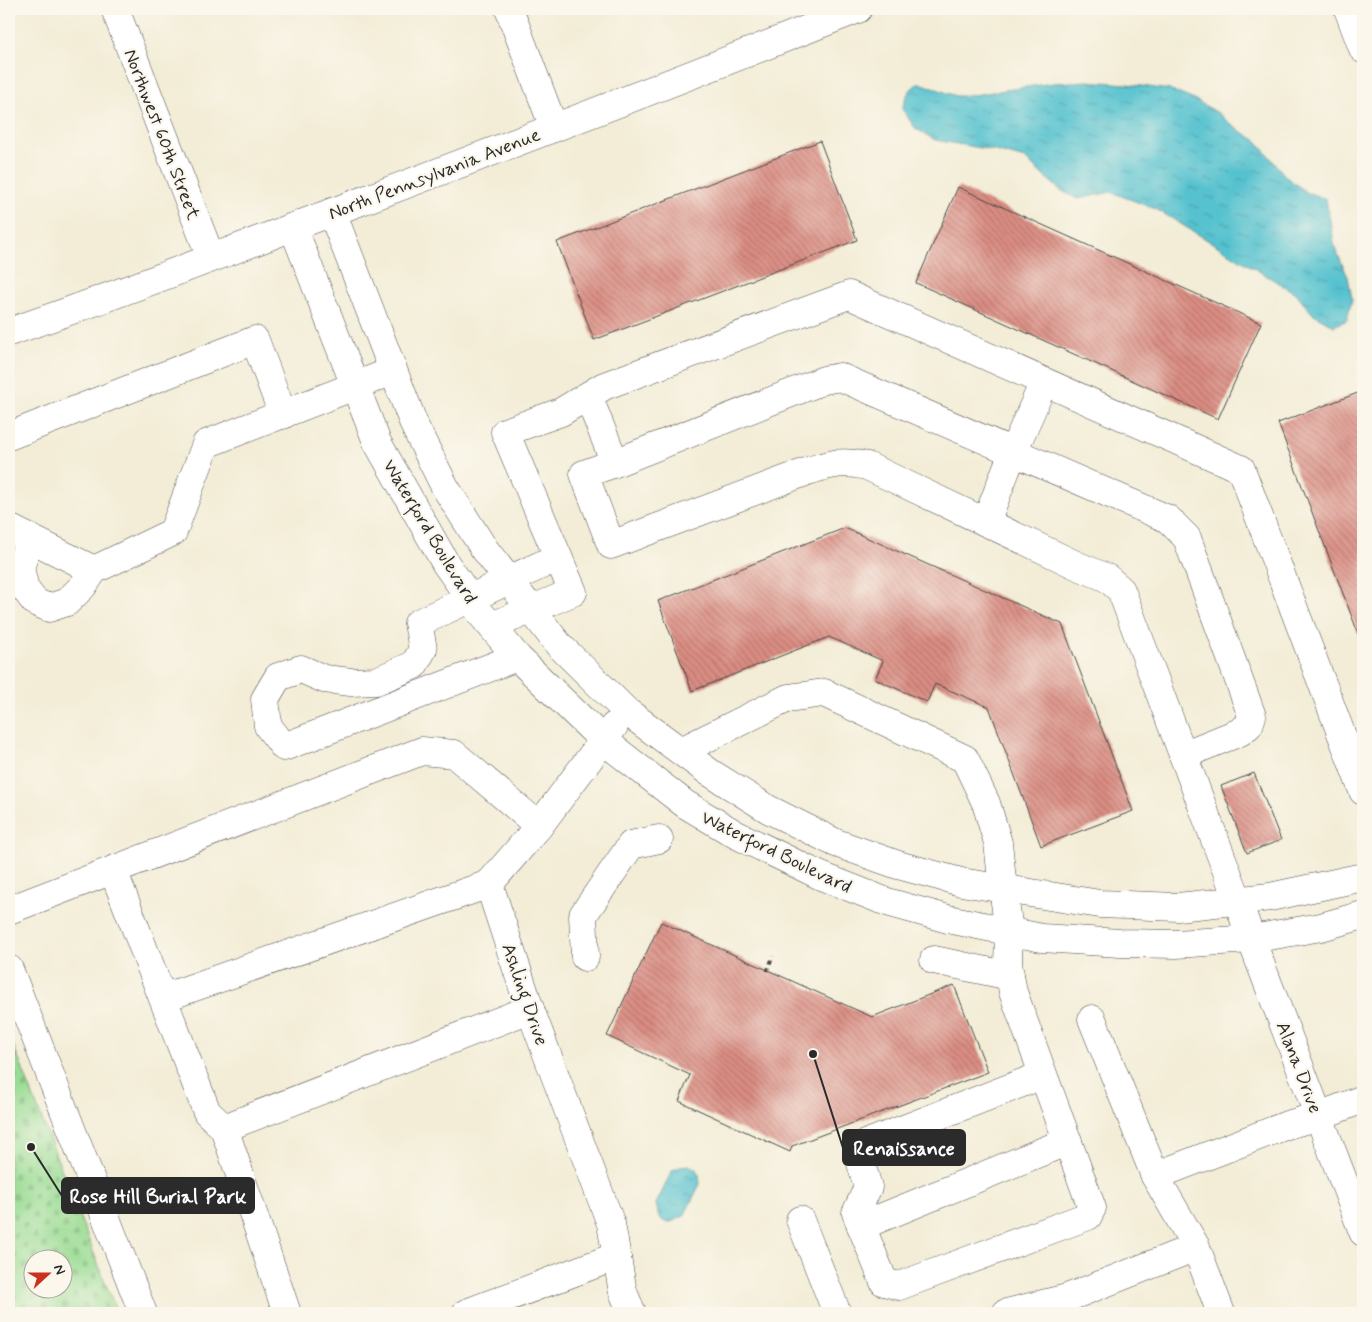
<svg xmlns="http://www.w3.org/2000/svg" width="1372" height="1322" font-family="Mynerve,sans-serif">
<style>
.cemetery{fill:url(#cemetery-stones);stroke:#62845f;fill-rule:evenodd}
.water{fill:url(#water-ripples);stroke:#40767d}
.building{fill:url(#building-back-hatch)}
.lines{fill:none;stroke-linecap:round;stroke-linejoin:round}
.minor-casing{stroke:#494845;stroke-width:29}
.major-casing{stroke:#494845;stroke-width:29}
.path{stroke:#494845;stroke-width:3;stroke-dasharray:4 4;stroke-linecap:butt}
.minor{stroke:#fff;stroke-width:28}
.major{stroke:#fff;stroke-width:28}
.labels{text-anchor:middle;stroke-width:4.5;stroke-linejoin:round;paint-order:stroke}
.street-label{font-size:19px;fill:#2b2b2b;stroke:#fbf7ec}
.leader{fill:none;stroke:#2b2b2b;stroke-width:2}
.callout-dot{fill:#2b2b2b;stroke:#fbf7ec;stroke-width:2}
.callout{fill:#2b2b2b;stroke:#2b2b2b;stroke-width:2}
.callout-label{font-size:20px;text-anchor:middle;font-weight:bold;fill:#fff}
</style>
<defs>
<pattern id="cemetery-stones" width="16" height="16" patternUnits="userSpaceOnUse" patternTransform="scale(1.25)"><rect width="16" height="16" fill="#99dc93"/><path d="M2 7V4a2 2 0 0 1 4 0v3zM10 15v-3a2 2 0 0 1 4 0v3z" fill="#84bd7f"/></pattern>
<pattern id="water-ripples" width="26" height="14" patternUnits="userSpaceOnUse" patternTransform="scale(1.25)"><rect width="26" height="14" fill="#56c2cf"/><path d="M2 4q2-2 4 0t4 0M15 11q2-2 4 0t4 0" fill="none" stroke="#479ea8"/></pattern>
<pattern id="building-back-hatch" width="6" height="6" patternUnits="userSpaceOnUse" patternTransform="scale(1.25)"><rect width="6" height="6" fill="#db8d83"/><path d="M-1 5l2 2M0 0l6 6M5-1l2 2" fill="none" stroke="#b2736b"/></pattern>
</defs>
<rect width="100%" height="100%" fill="#fbf7ec"/>
<filter id="ink" filterUnits="userSpaceOnUse"><feTurbulence type="fractalNoise" baseFrequency=".02" numOctaves="2"/><feDisplacementMap in="SourceGraphic" scale="10" xChannelSelector="R" yChannelSelector="G"/><feConvolveMatrix kernelMatrix="1 2 1 2 8 2 1 2 1" color-interpolation-filters="sRGB"/></filter>
<filter id="wash" filterUnits="userSpaceOnUse"><feTurbulence type="fractalNoise" baseFrequency=".0096" numOctaves="4" result="noise"/><feDisplacementMap in="SourceGraphic" scale="20" xChannelSelector="R" yChannelSelector="G"/><feGaussianBlur stdDeviation="1.12" result="paint"/><feColorMatrix in="noise" values="0 0 0 0 0 0 0 0 0 0 0 0 0 0 0 0 0 1.4 0 .05"/><feComposite in="paint" operator="in"/></filter>
<g filter="url(#wash)">
<rect width="100%" height="100%" fill="#f3edd7"/>
<path class="cemetery" d="M9 1034 117 1313H9ZM32 1260H62V1290H32Z"/>
<g class="water">
<path d="M1088 81 1127 84 1170 90 1197 101 1218 113 1234 127 1257 141 1286 177 1306 192 1326 199 1335 248 1348 277 1352 299 1347 320 1334 326 1312 313 1297 294 1156 209 1111 192 1078 199 1060 190 1025 159 992 150 935 140 916 129 902 109C906 97 908 88 920 83L956 96H966L1053 83Z"/>
<polygon points="688,1165 695,1168 699,1175 700,1184 684,1216 671,1222 663,1221 659,1217 656,1204 672,1171 680,1166"/>
</g>
<g id="blocks">
<g class="building">
<polygon points="820,141 857,240 594,340 557,242"/>
<polygon points="958,187 1261,323 1218,419 916,283"/>
<polygon points="1363,391 1363,646 1278,423"/>
<polygon points="845,528 1062,624 1133,811 1041,846 989,707 935,684 927,702 875,679 883,661 829,637 692,691 658,601"/>
<polygon points="1254,773 1281,840 1247,853 1221,786"/>
<polygon points="661,922 872,1017 954,985 988,1072 792,1146 790,1152 679,1101 690,1075 607,1036"/>
</g>
</g>
</g>
<g filter="url(#ink)">
<use href="#blocks" fill-opacity="0" stroke="#494845" stroke-width="1"/>
<g class="lines">
<g class="minor-casing">
<g id="minor">
<polyline points="115,9 211,258"/>
<polyline points="509,9 554,128"/>
<polyline points="332,212 415,427 445,487 483,547 558,644 626,711 709,772 768,809 836,843 898,865 961,882 1100,904 1178,907 1270,897 1363,877"/>
<polyline points="293,227 377,442 446,564 481,614 517,657 603,740 685,804 735,834 821,876 887,902 948,919 1042,938 1120,943 1176,944 1251,939 1321,927 1363,915"/>
<path d="M588 396 615 463 584 474 611 545 811 470C834 463 843 461 867 466L1076 565 1107 578 1121 590 1238 901 1251 939 1363 1232"/>
<polyline points="9,436 255,340 283,415"/>
<polyline points="615,463 824,380 840,377 1168,519 1187,538 1252,716 1249,725 1240,732 1183,755"/>
<polyline points="986,522 1013,452 1044,382"/>
<polyline points="9,528 94,570"/>
<polyline points="30,538 20,568 25,589 35,602 49,608 67,602 83,586 94,570 173,532 206,444 393,371"/>
<polyline points="492,626 573,592 505,432 561,412 604,386 849,295 1241,469 1363,791"/>
<polyline points="517,657 284,747 268,726 265,699 278,677 301,669 324,679 351,682 376,681 414,665 423,649 418,623 558,557"/>
<polyline points="614,726 539,826 489,884 530,1009 611,1224 623,1292 632,1313"/>
<polyline points="681,751 788,698 824,693 965,759 986,803 998,843 1003,888 1009,931 1008,964 1013,992 1092,1208 1088,1216 899,1286 884,1282 856,1213 868,1187 860,1160 865,1144 1043,1075"/>
<polyline points="113,870 207,1112 224,1128 530,1009"/>
<polyline points="9,910 422,751 454,754 539,826"/>
<polyline points="585,957 583,915 631,845 659,839"/>
<polyline points="934,960 1010,976"/>
<polyline points="9,969 143,1313"/>
<polyline points="163,998 489,884"/>
<polyline points="1092,1019 1155,1176 1196,1247 1221,1313"/>
<polyline points="224,1128 287,1313"/>
<polyline points="1155,1176 1287,1125 1319,1116 1363,1099"/>
<polyline points="800,1220 837,1313"/>
<polyline points="861,1226 1068,1141"/>
<polyline points="466,1313 617,1256"/>
<polyline points="1006,1313 1067,1298 1196,1247"/>
</g>
</g>
<g class="major-casing">
<g id="major">
<polyline points="1348,9 1363,49"/>
<path d="M9 332C124 293 237 248 351 205 521 141 690 76 858 9"/>
</g>
</g>
<polyline class="path" points="767,971 773,956"/>
<use href="#minor" class="minor"/>
<use href="#major" class="major"/>
</g>
</g>
<g class="labels">
<g class="street-label">
<text transform="translate(163 134) rotate(69)" y="7">Northwest 60th Street</text>
<text transform="translate(434 173) rotate(-21)" y="7">North Pennsylvania Avenue</text>
<text transform="translate(431 531) rotate(59)" y="7">Waterford Boulevard</text>
<text transform="translate(777 851) rotate(26)" y="7">Waterford Boulevard</text>
<text transform="translate(526 994) rotate(71)" y="7">Ashling Drive</text>
<text transform="translate(1300 1067) rotate(69)" y="7">Alana Drive</text>
</g>
</g>
<path class="leader" d="M813 1054L843 1148M31 1147L62 1196"/>
<g class="callout-dot">
<circle cx="813" cy="1054" r="5"/>
<circle cx="31" cy="1147" r="5"/>
</g>
<g class="callout">
<rect x="843" y="1130" width="122" height="35" rx="5"/>
<rect x="62" y="1178" width="192" height="35" rx="5"/>
</g>
<g class="callout-label">
<text x="904" y="1155">Renaissance</text>
<text x="158" y="1203">Rose Hill Burial Park</text>
</g>
<rect width="1372" height="1322" fill="none" stroke="#fbf7ec" stroke-width="30"/>
<g transform="translate(48 1274) rotate(69)"><circle r="24" fill="#fbf7ec" stroke="#a8a59f"/>
<path d="M0-4L9 19L0 12L-9 19Z" fill="#c8321e"/>
<text y="-8" font-size="14" font-weight="bold" text-anchor="middle" fill="#2b2b2b">N</text>
</g>
</svg>
